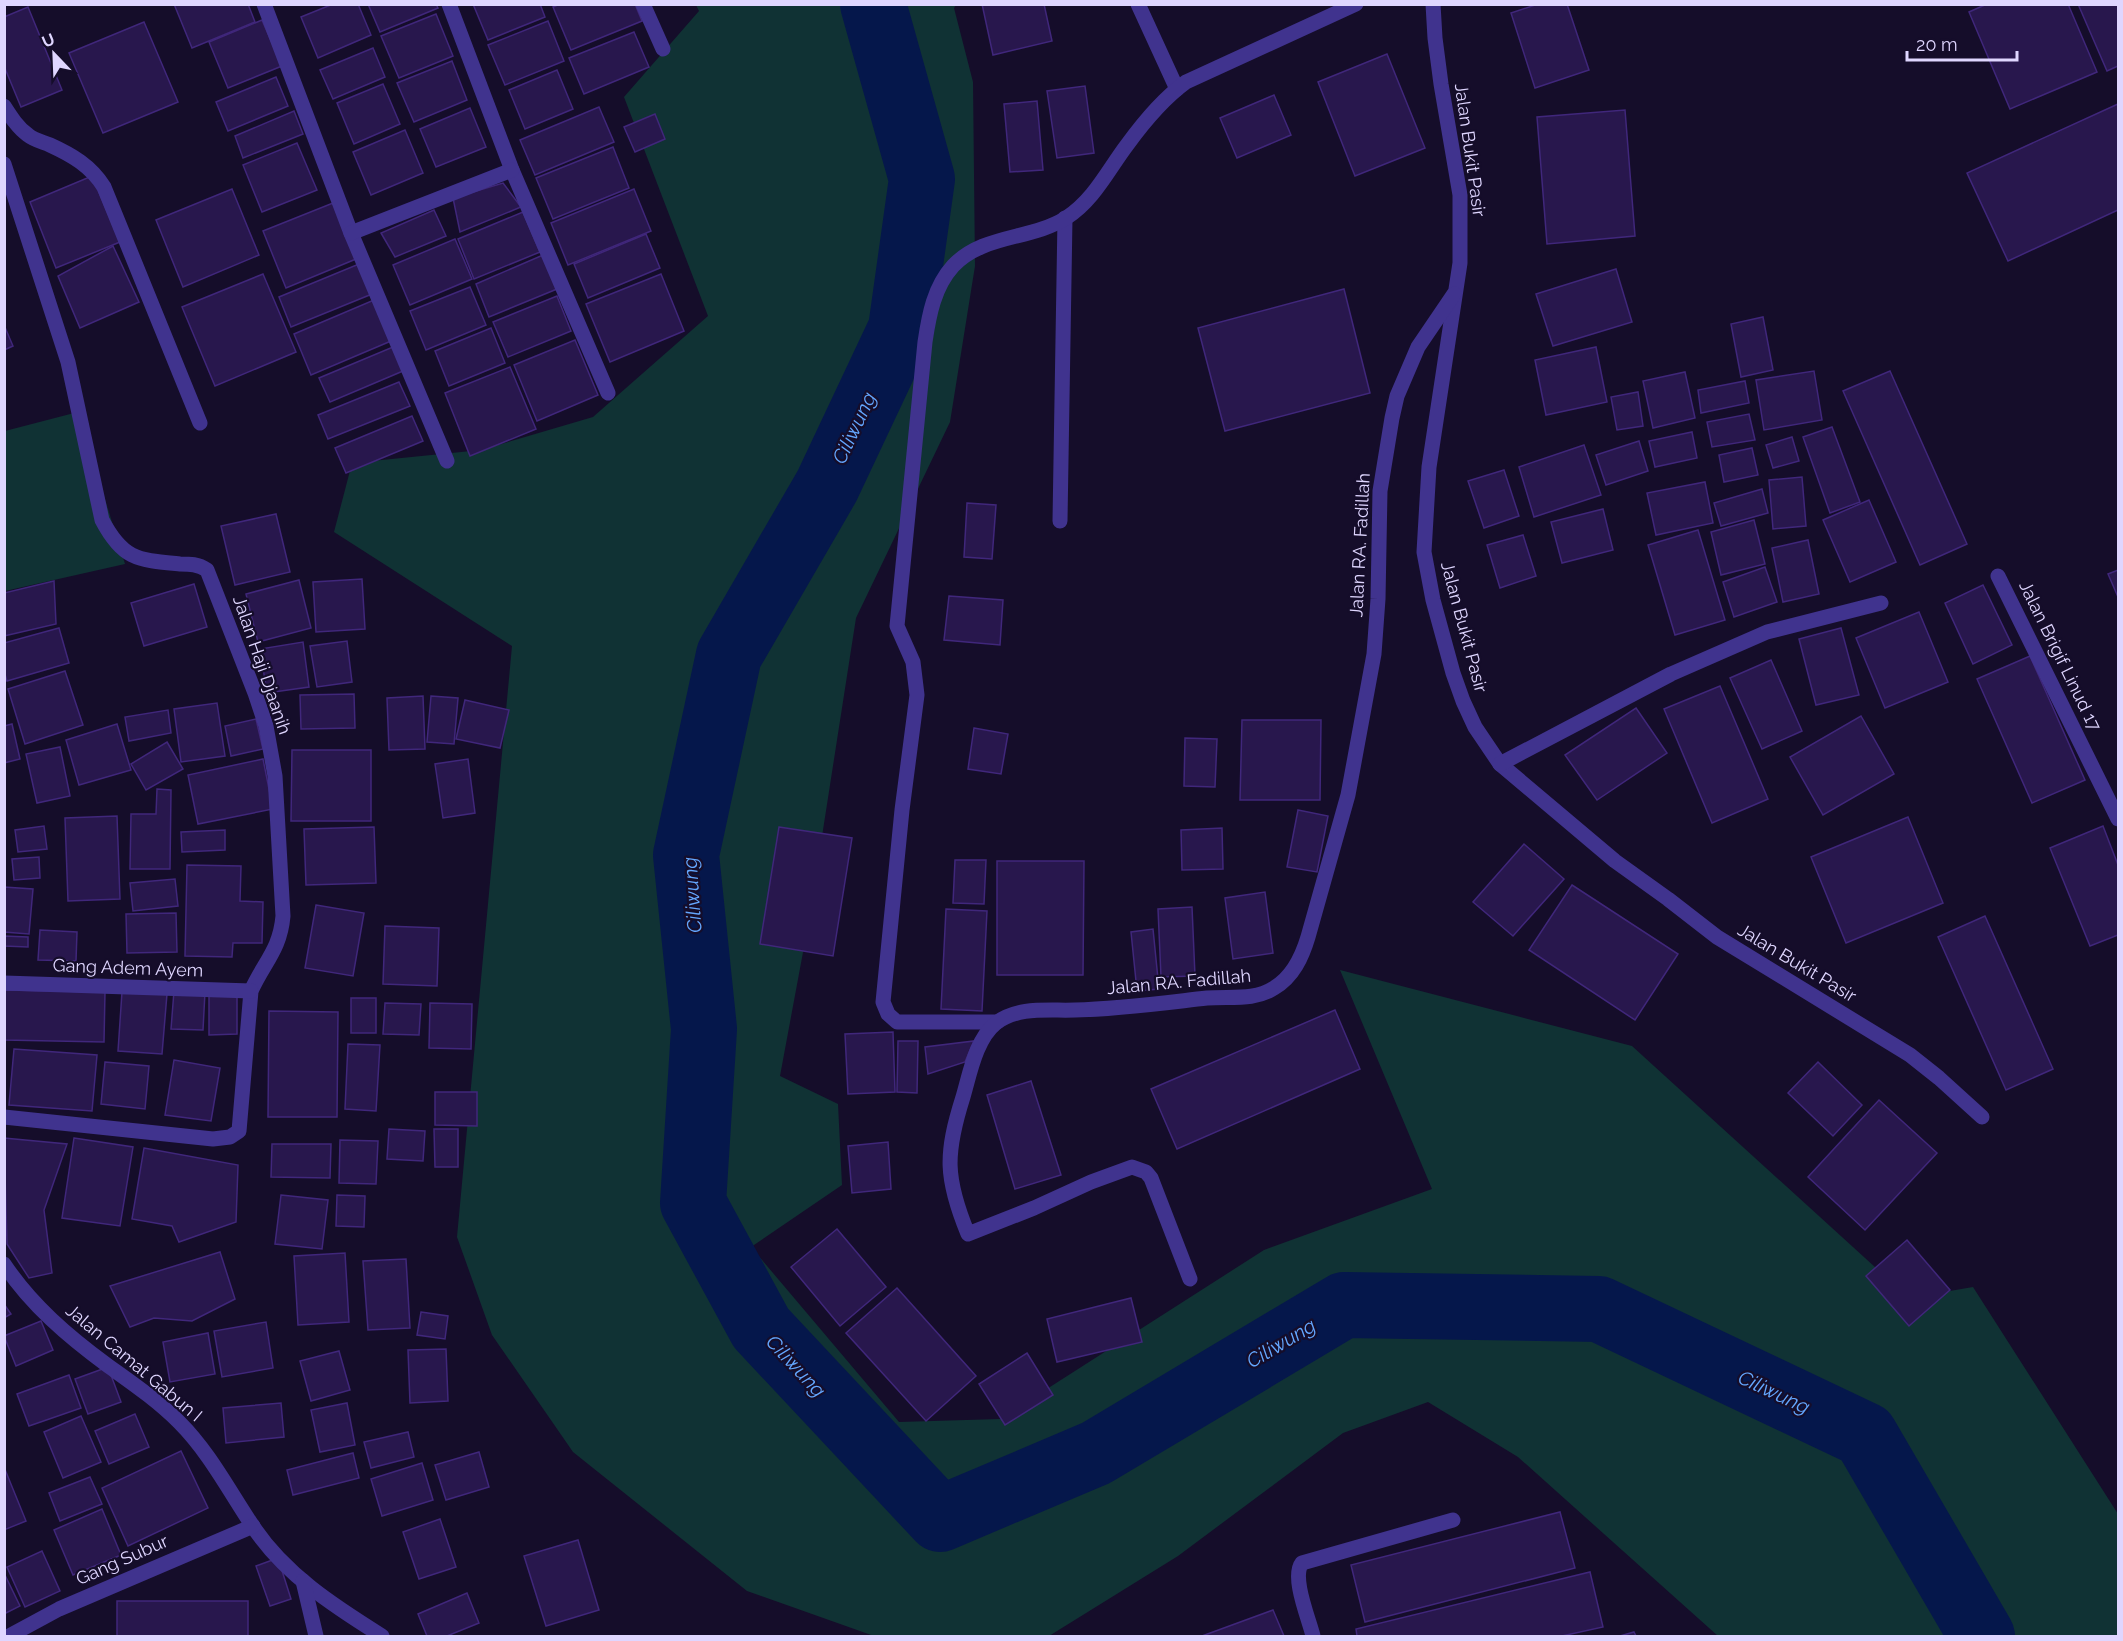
<svg xmlns="http://www.w3.org/2000/svg" width="2123" height="1641" font-family="Raleway,sans-serif">
<style>
.green{fill:#103234}
.lines{fill:none;stroke-linecap:round;stroke-linejoin:round}
.river{stroke:#05174b;stroke-width:66}
.building{fill:#28174d;stroke:#40277b;stroke-width:1.5}
.lane{stroke:#40338e;stroke-width:15}
.street{stroke:#40338e;stroke-width:15}
.labels{text-anchor:middle;stroke-width:4.5;stroke-linejoin:round;paint-order:stroke}
.street-label{font-size:18px;fill:#dfd6ff;stroke:#150d2a}
.water-label{font-size:20px;font-style:italic;fill:#64a7ff;stroke:#150d2a}
</style>
<rect width="100%" height="100%" fill="#150d2a"/>
<g class="green">
<polygon points="696,5 956,5 954,8 973,82 975,266 950,422 856,618 809,920 780,1076 838,1104 842,1185 751,1247 899,1422 1000,1419 1264,1250 1432,1189 1340,970 1632,1046 1909,1298 1973,1287 2118,1514 2118,1636 1718,1636 1518,1457 1428,1402 1343,1433 1178,1556 1049,1636 874,1636 747,1591 573,1452 492,1335 457,1237 512,646 334,532 352,463 481,450 593,417 708,316 624,97 699,11"/>
<polygon points="78,412 125,564 5,591 5,431"/>
</g>
<g class="lines">
<polyline class="river" points="873,4 922,179 901,329 827,486 729,655 686,855 704,1029 693,1203 761,1328 940,1519 1096,1453 1344,1305 1599,1309 1865,1435 1982,1636"/>
</g>
<g class="building">
<polygon points="174,4 248,4 255,22 192,48"/>
<polygon points="333,4 358,4 371,35 318,58 301,17"/>
<polygon points="368,4 436,4 438,8 380,32"/>
<polygon points="473,4 540,4 545,17 488,40"/>
<polygon points="560,4 635,4 642,21 571,50 553,7"/>
<polygon points="982,4 1044,4 1052,41 993,55"/>
<polygon points="1538,4 1567,4 1589,70 1535,88 1511,13"/>
<polygon points="1987,4 2068,4 2097,72 2010,109 1969,12"/>
<polygon points="2078,4 2118,4 2118,66 2107,71"/>
<polygon points="28,7 62,90 21,107 4,66 4,17"/>
<polygon points="436,14 453,56 399,78 381,36"/>
<polygon points="262,20 282,66 228,88 209,42"/>
<polygon points="548,21 564,61 505,85 488,45"/>
<polygon points="144,22 178,102 103,133 69,53"/>
<polygon points="634,32 649,67 584,94 569,58"/>
<polygon points="373,48 385,77 333,99 320,70"/>
<polygon points="1387,54 1425,148 1355,176 1318,82"/>
<polygon points="452,61 467,100 414,122 397,83"/>
<polygon points="557,70 573,109 525,129 509,90"/>
<polygon points="276,77 288,106 228,131 216,102"/>
<polygon points="383,84 400,124 354,144 337,103"/>
<polygon points="1085,86 1094,153 1057,158 1047,91"/>
<polygon points="1274,95 1291,135 1237,158 1220,118"/>
<polygon points="1037,101 1043,170 1010,172 1004,104"/>
<polygon points="2118,104 2118,210 2008,261 1967,173"/>
<polygon points="599,107 614,142 535,175 520,140"/>
<polygon points="470,108 486,147 436,167 420,129"/>
<polygon points="1625,110 1635,236 1547,244 1537,117"/>
<polygon points="294,111 303,134 243,158 235,136"/>
<polygon points="655,114 665,139 635,152 624,127"/>
<polygon points="405,130 423,173 371,195 353,152"/>
<polygon points="297,143 317,190 262,212 243,165"/>
<polygon points="613,147 629,188 553,219 536,178"/>
<polygon points="92,176 120,242 56,268 30,202"/>
<polygon points="503,183 521,207 460,232 453,198"/>
<polygon points="232,189 259,255 183,287 156,220"/>
<polygon points="634,189 651,231 568,265 551,223"/>
<polygon points="333,203 356,259 286,288 263,231"/>
<polygon points="434,210 446,236 395,257 381,233"/>
<polygon points="523,212 540,252 474,279 458,239"/>
<polygon points="646,234 660,268 588,298 574,264"/>
<polygon points="455,239 472,279 410,305 393,265"/>
<polygon points="113,246 139,302 80,328 58,276"/>
<polygon points="543,255 557,289 489,317 476,284"/>
<polygon points="359,264 372,294 291,327 279,297"/>
<polygon points="1616,269 1632,322 1553,346 1536,294"/>
<polygon points="263,274 296,352 215,386 182,307"/>
<polygon points="661,274 684,331 610,362 586,304"/>
<polygon points="470,287 486,325 426,350 410,311"/>
<polygon points="1344,289 1370,393 1225,431 1198,328"/>
<polygon points="557,296 571,331 508,357 493,322"/>
<polygon points="374,300 391,341 311,375 294,334"/>
<polygon points="1763,317 1773,370 1741,377 1731,324"/>
<polygon points="4,325 13,346 4,350"/>
<polygon points="491,328 505,363 449,386 435,351"/>
<polygon points="575,340 598,395 537,421 514,365"/>
<polygon points="393,347 403,371 330,402 319,378"/>
<polygon points="1596,347 1607,402 1546,415 1535,360"/>
<polygon points="510,367 536,429 470,456 445,393"/>
<polygon points="1814,371 1822,420 1764,430 1756,380"/>
<polygon points="1890,371 1967,544 1920,565 1843,391"/>
<polygon points="1685,372 1695,418 1653,428 1643,381"/>
<polygon points="1745,381 1749,403 1701,413 1698,390"/>
<polygon points="399,382 410,406 328,439 318,415"/>
<polygon points="1638,392 1643,426 1617,430 1611,397"/>
<polygon points="1749,414 1755,440 1712,447 1707,422"/>
<polygon points="412,416 423,441 346,473 335,448"/>
<polygon points="1832,427 1860,502 1830,513 1803,437"/>
<polygon points="1692,432 1697,458 1655,467 1649,441"/>
<polygon points="1792,437 1799,461 1773,468 1766,445"/>
<polygon points="1639,441 1648,471 1606,485 1596,455"/>
<polygon points="1584,445 1601,495 1534,517 1519,467"/>
<polygon points="1752,448 1758,475 1724,482 1719,455"/>
<polygon points="1504,470 1519,516 1484,528 1468,481"/>
<polygon points="1802,477 1806,526 1773,529 1769,480"/>
<polygon points="1705,482 1713,523 1656,535 1647,493"/>
<polygon points="1762,489 1768,513 1721,526 1714,503"/>
<polygon points="1869,500 1896,562 1850,582 1823,520"/>
<polygon points="967,503 996,505 992,559 964,557"/>
<polygon points="1603,509 1613,550 1562,563 1551,522"/>
<polygon points="276,514 290,572 235,585 221,526"/>
<polygon points="1754,520 1765,564 1721,575 1711,532"/>
<polygon points="1698,530 1725,620 1675,635 1648,545"/>
<polygon points="1523,535 1536,576 1500,588 1487,545"/>
<polygon points="1808,540 1819,594 1783,602 1772,548"/>
<polygon points="1765,567 1777,602 1734,617 1723,582"/>
<polygon points="2118,570 2118,597 2108,574"/>
<polygon points="362,579 365,629 316,632 313,582"/>
<polygon points="299,580 311,628 258,642 246,594"/>
<polygon points="54,581 56,624 4,636 4,593"/>
<polygon points="194,584 207,627 144,646 131,603"/>
<polygon points="1983,585 2012,645 1973,664 1945,603"/>
<polygon points="949,596 1003,600 1000,645 944,640"/>
<polygon points="1919,612 1948,682 1885,708 1856,638"/>
<polygon points="59,628 69,663 7,681 4,671 4,643"/>
<polygon points="1841,628 1859,695 1816,705 1799,639"/>
<polygon points="347,641 352,682 317,687 310,646"/>
<polygon points="303,642 309,687 267,693 260,649"/>
<polygon points="2030,656 2085,780 2032,803 1977,679"/>
<polygon points="1771,660 1802,731 1762,749 1730,678"/>
<polygon points="65,671 83,725 25,744 8,689"/>
<polygon points="1720,686 1768,799 1712,823 1664,709"/>
<polygon points="354,694 355,728 301,729 300,695"/>
<polygon points="423,696 425,749 389,750 387,698"/>
<polygon points="431,696 458,698 454,744 427,742"/>
<polygon points="465,700 509,710 500,748 456,739"/>
<polygon points="217,703 225,756 181,762 174,709"/>
<polygon points="1636,708 1667,753 1597,800 1565,755"/>
<polygon points="168,710 171,733 129,741 125,717"/>
<polygon points="1861,716 1894,774 1823,815 1790,757"/>
<polygon points="256,719 263,749 231,756 225,726"/>
<polygon points="1242,720 1321,720 1320,800 1240,800"/>
<polygon points="12,724 20,759 4,763 4,726"/>
<polygon points="117,724 131,770 79,785 66,740"/>
<polygon points="974,728 1008,734 1001,774 968,769"/>
<polygon points="1185,738 1217,739 1215,787 1184,786"/>
<polygon points="167,742 183,769 146,790 131,764"/>
<polygon points="60,747 70,796 37,803 26,754"/>
<polygon points="292,750 371,750 371,821 291,821"/>
<polygon points="263,759 273,809 198,824 188,775"/>
<polygon points="468,759 475,813 443,818 435,764"/>
<polygon points="157,789 171,790 170,869 130,869 131,814 156,814"/>
<polygon points="1298,810 1328,816 1317,872 1287,867"/>
<polygon points="117,816 120,899 68,901 65,818"/>
<polygon points="1908,817 1943,903 1846,943 1811,857"/>
<polygon points="44,826 47,849 18,852 15,830"/>
<polygon points="2103,826 2118,865 2118,935 2090,946 2050,848"/>
<polygon points="374,827 376,883 306,885 304,829"/>
<polygon points="779,827 852,838 833,956 760,944"/>
<polygon points="1222,828 1223,869 1182,870 1181,830"/>
<polygon points="225,830 225,850 182,852 181,832"/>
<polygon points="1524,844 1564,879 1513,936 1473,902"/>
<polygon points="39,857 40,878 14,880 12,859"/>
<polygon points="955,860 986,860 984,904 953,903"/>
<polygon points="997,861 1084,861 1083,975 997,975"/>
<polygon points="187,865 241,866 240,901 263,902 262,943 233,943 232,957 185,956"/>
<polygon points="175,879 178,906 133,911 130,883"/>
<polygon points="1572,885 1678,954 1635,1020 1529,950"/>
<polygon points="4,887 33,889 29,934 4,932"/>
<polygon points="1265,892 1273,953 1233,959 1225,898"/>
<polygon points="316,905 364,913 353,976 305,968"/>
<polygon points="1192,907 1195,976 1161,977 1158,909"/>
<polygon points="946,909 987,911 982,1011 941,1009"/>
<polygon points="176,913 177,952 127,953 126,914"/>
<polygon points="1985,916 2053,1069 2006,1090 1938,937"/>
<polygon points="385,926 439,928 437,986 383,984"/>
<polygon points="1153,929 1159,989 1137,991 1131,932"/>
<polygon points="40,930 77,932 76,961 38,960"/>
<polygon points="4,936 28,937 28,947 4,946"/>
<polygon points="4,990 105,992 104,1042 4,1040"/>
<polygon points="174,991 205,992 203,1030 171,1029"/>
<polygon points="122,992 167,994 162,1054 118,1051"/>
<polygon points="237,993 237,1034 209,1035 209,994"/>
<rect x="351" y="998" width="25" height="35"/>
<polygon points="385,1003 421,1004 419,1035 383,1034"/>
<polygon points="430,1003 472,1004 471,1049 429,1048"/>
<polygon points="1335,1010 1360,1069 1177,1149 1151,1089"/>
<polygon points="269,1011 338,1012 337,1117 268,1117"/>
<polygon points="893,1032 895,1092 848,1094 845,1034"/>
<polygon points="898,1041 918,1041 917,1093 897,1092"/>
<polygon points="974,1041 965,1062 928,1074 925,1047"/>
<polygon points="348,1044 380,1045 376,1111 345,1109"/>
<polygon points="14,1049 97,1055 92,1111 9,1105"/>
<polygon points="174,1060 220,1068 211,1121 165,1115"/>
<polygon points="105,1062 149,1066 145,1109 101,1104"/>
<polygon points="1818,1062 1862,1105 1833,1136 1788,1093"/>
<polygon points="1031,1081 1061,1175 1015,1189 987,1095"/>
<polygon points="435,1092 477,1092 477,1126 435,1125"/>
<polygon points="1879,1100 1937,1153 1865,1230 1808,1177"/>
<polygon points="389,1129 425,1131 423,1161 387,1159"/>
<polygon points="434,1129 458,1129 458,1167 435,1167"/>
<polygon points="4,1138 67,1144 44,1210 52,1273 29,1278 7,1244"/>
<polygon points="74,1138 133,1147 120,1226 62,1218"/>
<polygon points="340,1140 378,1141 376,1184 339,1183"/>
<polygon points="888,1142 891,1189 852,1193 848,1146"/>
<polygon points="272,1144 331,1144 330,1178 271,1177"/>
<polygon points="144,1148 238,1165 236,1222 179,1242 172,1226 132,1219"/>
<polygon points="281,1195 328,1200 322,1249 275,1244"/>
<polygon points="337,1195 365,1196 364,1227 336,1226"/>
<polygon points="837,1229 886,1287 840,1326 791,1267"/>
<polygon points="1907,1240 1950,1290 1909,1326 1866,1276"/>
<polygon points="220,1252 235,1299 192,1321 154,1318 130,1327 110,1286"/>
<polygon points="345,1253 349,1322 298,1325 294,1256"/>
<polygon points="406,1259 410,1328 368,1330 363,1261"/>
<polygon points="897,1288 976,1376 926,1421 846,1333"/>
<polygon points="1131,1298 1142,1342 1057,1362 1047,1319"/>
<polygon points="4,1304 11,1314 4,1318"/>
<polygon points="421,1312 448,1316 445,1339 417,1335"/>
<polygon points="41,1321 53,1350 16,1366 4,1336"/>
<polygon points="266,1322 273,1368 222,1377 214,1331"/>
<polygon points="208,1333 215,1374 170,1382 163,1342"/>
<polygon points="446,1349 448,1401 410,1403 408,1350"/>
<polygon points="339,1351 350,1390 311,1401 300,1361"/>
<polygon points="1027,1353 1053,1395 1005,1425 979,1384"/>
<polygon points="108,1367 121,1402 88,1414 75,1379"/>
<polygon points="69,1375 81,1408 29,1426 17,1394"/>
<polygon points="281,1403 284,1437 226,1443 223,1408"/>
<polygon points="347,1403 355,1445 320,1452 311,1410"/>
<polygon points="135,1414 149,1447 109,1464 95,1431"/>
<polygon points="81,1416 101,1462 63,1478 44,1432"/>
<polygon points="408,1432 414,1457 371,1468 364,1442"/>
<polygon points="181,1451 208,1508 128,1546 102,1488"/>
<polygon points="479,1452 489,1487 446,1500 435,1465"/>
<polygon points="353,1453 359,1478 293,1495 287,1470"/>
<polygon points="422,1463 433,1500 382,1516 371,1479"/>
<polygon points="4,1467 26,1521 4,1530"/>
<polygon points="90,1477 102,1504 60,1521 49,1493"/>
<polygon points="102,1509 121,1555 73,1575 54,1530"/>
<polygon points="1560,1512 1575,1568 1365,1622 1351,1565"/>
<polygon points="440,1519 456,1567 419,1579 403,1532"/>
<polygon points="578,1540 599,1610 546,1626 524,1556"/>
<polygon points="42,1551 60,1591 25,1607 7,1567"/>
<polygon points="278,1558 291,1599 270,1606 256,1566"/>
<polygon points="1590,1572 1603,1627 1562,1636 1357,1636 1356,1629"/>
<polygon points="4,1573 20,1606 4,1614"/>
<polygon points="467,1593 479,1623 447,1636 427,1636 418,1614"/>
<rect x="117" y="1601" width="131" height="35"/>
<polygon points="1273,1610 1284,1636 1202,1636"/>
<polygon points="1634,1632 1636,1636 1620,1636"/>
</g>
<g class="lines">
<path class="lane" d="M1313 1636C1309 1619 1291 1577 1302 1563L1453 1520"/>
<g class="street">
<polyline points="264,4 351,233 447,461"/>
<polyline points="449,4 512,170 608,393"/>
<polyline points="643,4 663,49"/>
<polyline points="1138,4 1177,89"/>
<polyline points="1433,4 1435,38 1441,84 1460,195 1460,263 1429,467 1424,552 1433,600 1453,673 1463,701 1475,727 1500,764 1615,861 1668,899 1717,937 1910,1055 1939,1078 1982,1117"/>
<path d="M4 106C11 117 18 128 28 135 34 140 43 142 50 145 72 155 91 166 104 187L200 423"/>
<path d="M4 164 68 362 102 520C123 560 138 560 180 564 190 564 198 564 207 570L255 693 266 726 275 776 283 916C280 950 264 962 251 991L239 1131 230 1137 213 1139 4 1117"/>
<polyline points="351,233 512,170"/>
<polyline points="1060,521 1065,218"/>
<polyline points="1998,576 2118,819"/>
<polyline points="1500,764 1671,674 1767,632 1881,603"/>
<polyline points="4,983 251,991"/>
<path d="M997 1022H897L888 1014 883 1002 902 810 917 695 913 662 897 626 925 342C929 315 934 287 953 266 983 234 1031 240 1066 218 1094 200 1108 170 1127 145 1143 123 1164 98 1186 82L1356 4"/>
<path d="M4 1264C31 1305 69 1337 107 1365 132 1383 157 1400 179 1422 209 1452 228 1489 252 1525 284 1574 334 1606 382 1636"/>
<path d="M1190 1279 1151 1178 1146 1172 1132 1167 1091 1182 1034 1208 968 1234C945 1178 945 1154 963 1097 970 1073 976 1039 996 1023 1018 1006 1049 1011 1075 1010 1120 1009 1163 1003 1207 998 1230 996 1254 1001 1274 988 1293 977 1302 957 1308 937L1348 795 1374 654 1378 599 1380 491 1392 418 1397 396 1418 347 1454 294"/>
<polyline points="303,1581 316,1636"/>
<polyline points="9,1636 59,1609 253,1526"/>
</g>
</g>
<g class="labels">
<g class="street-label">
<text transform="translate(1470 150) rotate(82)" y="6">Jalan Bukit Pasir</text>
<text transform="translate(1360 545) rotate(-87)" y="6">Jalan RA. Fadillah</text>
<text transform="translate(1464 627) rotate(75)" y="6">Jalan Bukit Pasir</text>
<text transform="translate(2060 656) rotate(64)" y="6">Jalan Brigif Linud 17</text>
<text transform="translate(262 665) rotate(71)" y="6">Jalan Haji Djaanih</text>
<text transform="translate(1797 963) rotate(31)" y="6">Jalan Bukit Pasir</text>
<text transform="translate(128 968) rotate(2)" y="6">Gang Adem Ayem</text>
<text transform="translate(1179 982) rotate(-5)" y="6">Jalan RA. Fadillah</text>
<text transform="translate(134 1363) rotate(40)" y="6">Jalan Camat Gabun I</text>
<text transform="translate(122 1560) rotate(-24)" y="6">Gang Subur</text>
</g>
<g class="water-label">
<text transform="translate(854 428) rotate(-65)" y="7">Ciliwung</text>
<text transform="translate(692 895) rotate(-94)" y="7">Ciliwung</text>
<text transform="translate(1281 1343) rotate(-31)" y="7">Ciliwung</text>
<text transform="translate(796 1366) rotate(47)" y="7">Ciliwung</text>
<text transform="translate(1774 1392) rotate(25)" y="7">Ciliwung</text>
</g>
</g>
<rect width="2123" height="1641" fill="none" stroke="#dfd6ff" stroke-width="12"/>
<g transform="translate(54 54) rotate(337)" stroke="#150d2a" stroke-width="4.5" paint-order="stroke">
<path d="M0-4.5L10 22L0 15L-10 22Z" fill="#dfd6ff"/>
<text y="-9" font-size="16" font-weight="bold" text-anchor="middle" fill="#dfd6ff">U</text>
</g>
<path d="M1907 51v9h110v-9" fill="none" stroke="#dfd6ff" stroke-width="3"/>
<text x="1916" y="51" font-size="18" fill="#dfd6ff" stroke="#150d2a" stroke-width="4.5" paint-order="stroke">20 m</text>
</svg>
